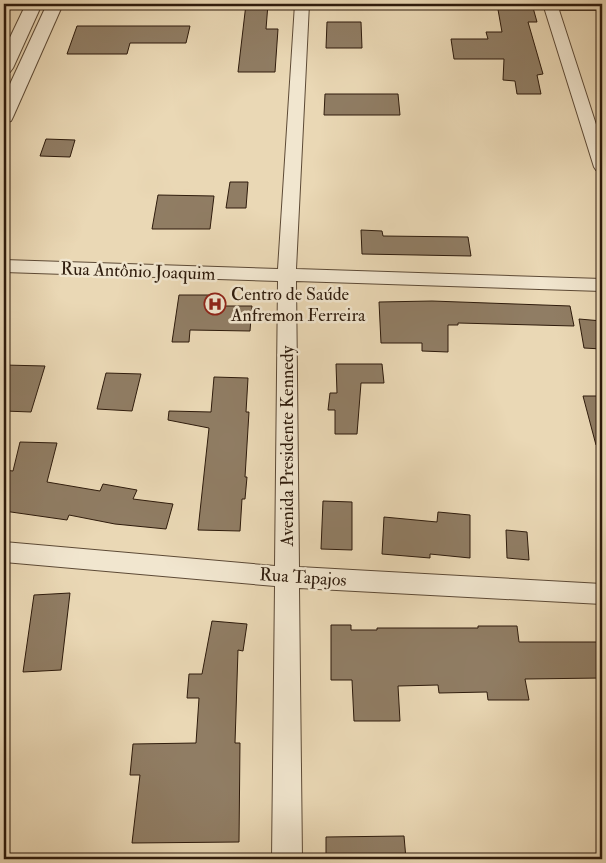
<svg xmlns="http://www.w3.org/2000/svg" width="606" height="863" font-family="'IM FELL Double Pica',serif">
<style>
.building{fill:#907d64;stroke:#2e1b0c}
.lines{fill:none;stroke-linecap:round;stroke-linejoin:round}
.minor-casing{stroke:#5d4a36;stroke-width:2}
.tertiary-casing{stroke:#5d4a36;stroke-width:2}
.path{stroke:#2e1b0c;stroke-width:3;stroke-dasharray:1 2.5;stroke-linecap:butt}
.minor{fill:#f1e6cf;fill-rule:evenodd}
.tertiary{fill:#f1e6cf;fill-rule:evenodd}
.labels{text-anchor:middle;stroke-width:5;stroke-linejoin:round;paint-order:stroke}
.street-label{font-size:18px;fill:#2e1b0c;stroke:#f1e6cf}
.poi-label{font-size:18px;fill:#2e1b0c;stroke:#f1e6cf;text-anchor:start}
</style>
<rect width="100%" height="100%" fill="#ead8b5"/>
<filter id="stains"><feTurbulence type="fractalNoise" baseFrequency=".004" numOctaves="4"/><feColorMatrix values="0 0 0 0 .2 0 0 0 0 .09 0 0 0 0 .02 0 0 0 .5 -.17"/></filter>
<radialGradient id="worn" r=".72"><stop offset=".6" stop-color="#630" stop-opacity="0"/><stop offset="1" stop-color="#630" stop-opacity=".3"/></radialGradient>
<g class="building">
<polygon points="246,4 268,4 266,29 278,29 275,72 238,72"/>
<polygon points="497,4 532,4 537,22 528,22 543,74 537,75 541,94 517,94 515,81 503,80 504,59 454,59 451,39 488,39 486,32 502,32"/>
<polygon points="327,22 361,22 362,48 326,48"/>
<polygon points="77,26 190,26 186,43 130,43 127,54 67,54"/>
<polygon points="325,94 398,94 400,115 324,115"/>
<polygon points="46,139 75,140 70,157 40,156"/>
<polygon points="230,182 248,182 246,208 226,208"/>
<polygon points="158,195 214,196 210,229 152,229"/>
<polygon points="361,230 382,231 383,236 468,237 471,256 362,254"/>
<polygon points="179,295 219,295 217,306 252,306 250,331 190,330 189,342 172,342"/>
<polygon points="432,301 570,306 574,326 458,323 458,325 448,325 448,352 422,351 422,343 381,343 379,302"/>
<polygon points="579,319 602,321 602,349 584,348"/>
<polygon points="336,364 382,364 384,383 361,383 357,434 335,434 335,410 328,410 330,393 337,393"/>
<polygon points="4,365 45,366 31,412 4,411"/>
<polygon points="106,373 141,374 132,411 97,409"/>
<polygon points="214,377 248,378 246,412 249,412 245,477 247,477 245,499 242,499 240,531 198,530 209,428 168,420 169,411 211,412"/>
<polygon points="583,396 602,396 602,445 596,445"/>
<polygon points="20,442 57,443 47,482 100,491 103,484 137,490 133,499 173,504 166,529 115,524 69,515 67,520 4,511 4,470 13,471"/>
<polygon points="323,501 352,502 352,550 321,549"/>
<polygon points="438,512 470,515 470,558 430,554 430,558 382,554 384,517 437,522"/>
<polygon points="506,530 527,532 529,560 507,558"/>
<polygon points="70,593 61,670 23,672 34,595"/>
<polygon points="212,621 247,624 243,651 238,650 235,743 240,743 239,842 132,843 140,775 130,775 133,744 196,743 199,698 187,698 189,674 202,674"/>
<polygon points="331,625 351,625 351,630 377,630 377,628 478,628 478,626 517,626 519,642 598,642 602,662 602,678 525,679 529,700 488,700 487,692 439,693 438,685 398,686 400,721 354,721 352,680 331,680"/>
<polygon points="404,836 406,859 326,859 326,837"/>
</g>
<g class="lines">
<g class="minor-casing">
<g id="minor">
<polygon points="295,4 309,4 296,269 602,279 602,291 296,281 299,567 602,584 602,604 299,588 302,859 272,859 275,586 4,562 4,542 275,566 278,281 4,272 4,260 278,269"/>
<polygon points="543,4 602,4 602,10 559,10 602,143 602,172 596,170 594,167"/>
</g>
</g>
<g class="tertiary-casing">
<g id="tertiary">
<polygon points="26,4 42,4 13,68 10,72 4,73 4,50"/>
<polygon points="47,4 63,4 13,117 11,121 4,123 4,97"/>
</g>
</g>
<polyline class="path" points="251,321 268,321"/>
<use href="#minor" class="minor"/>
<use href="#tertiary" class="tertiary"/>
</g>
<defs>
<g id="hospital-ring" transform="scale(1.125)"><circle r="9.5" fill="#f1e6cf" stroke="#8f2418" stroke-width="1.5"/><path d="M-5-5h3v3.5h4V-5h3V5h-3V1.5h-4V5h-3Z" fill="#8f2418"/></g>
</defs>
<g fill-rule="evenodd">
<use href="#hospital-ring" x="215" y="304"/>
</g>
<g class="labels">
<g class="street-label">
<text transform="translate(138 271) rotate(2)" y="6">Rua Antônio Joaquim</text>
<text transform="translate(287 446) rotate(-90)" y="6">Avenida Presidente Kennedy</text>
<text transform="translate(303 577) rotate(4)" y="6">Rua Tapajos</text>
</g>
<g class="poi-label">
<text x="231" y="300">Centro de Saúde<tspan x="231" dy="21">Anfremon Ferreira</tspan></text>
</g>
</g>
<rect width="606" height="863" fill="none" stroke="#ead8b5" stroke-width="20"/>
<rect x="5" y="5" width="596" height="853" fill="none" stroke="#2e1b0c" stroke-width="2.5"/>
<rect x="10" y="10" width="586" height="843" fill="none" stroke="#2e1b0c"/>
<rect width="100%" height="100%" filter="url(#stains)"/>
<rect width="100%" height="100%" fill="url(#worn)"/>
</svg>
